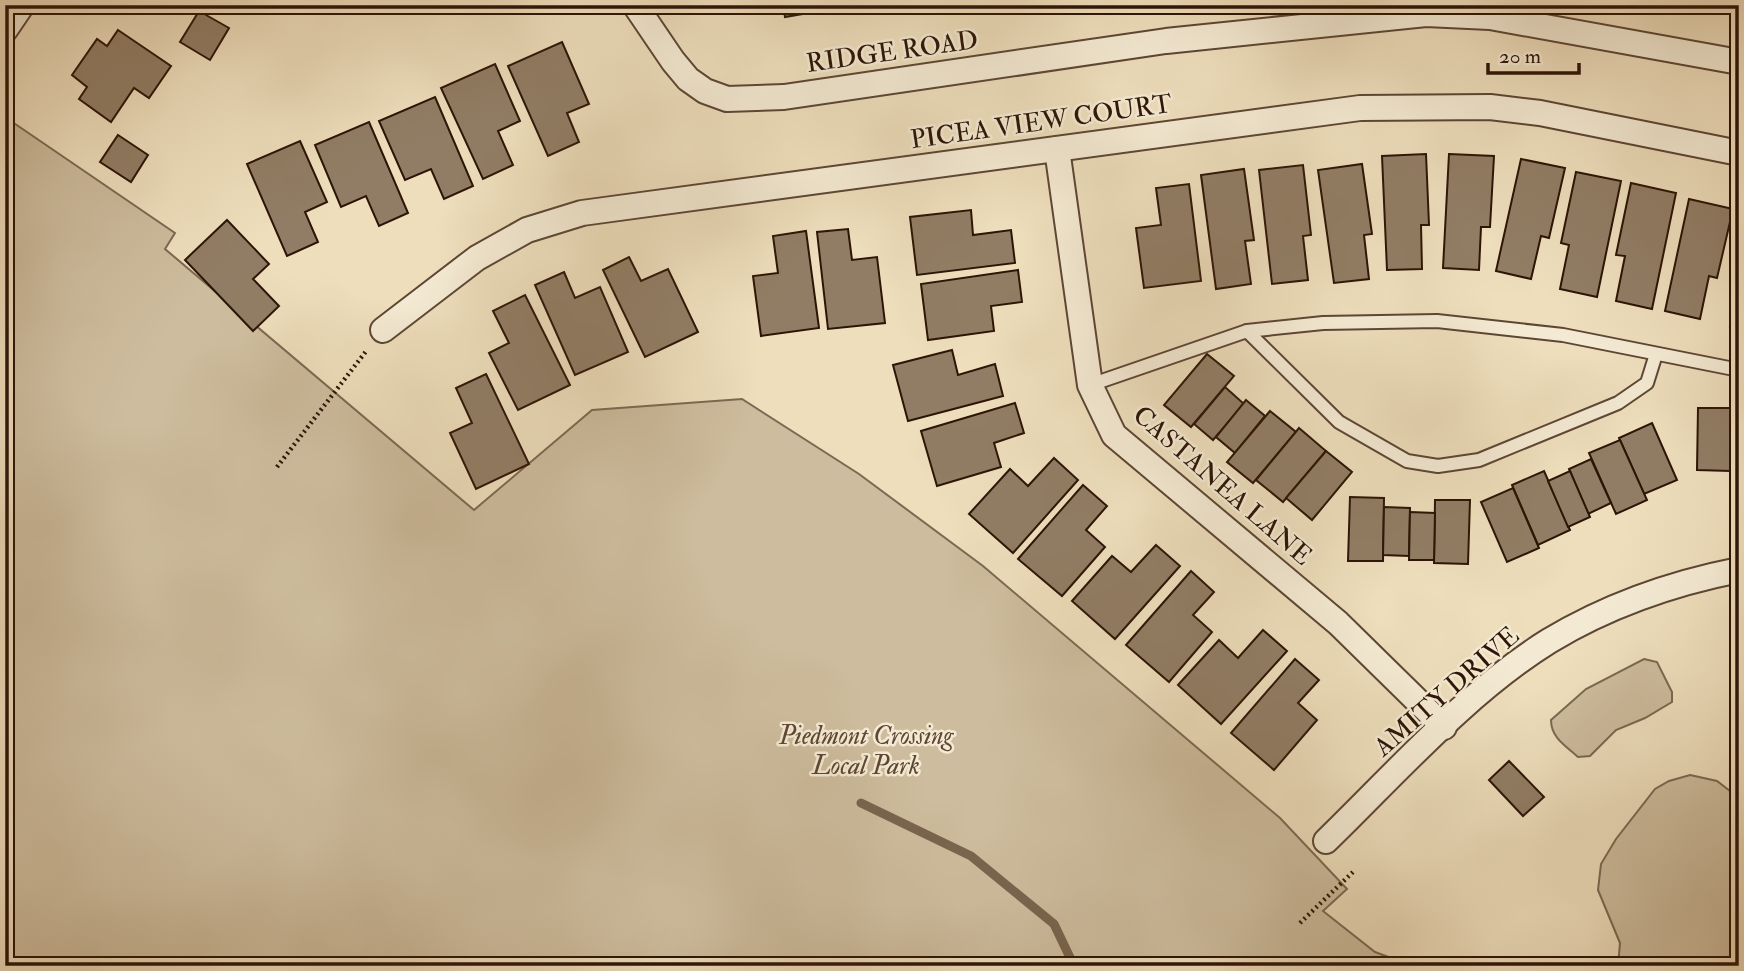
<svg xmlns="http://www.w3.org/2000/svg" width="1744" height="971" font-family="'IM FELL Double Pica',serif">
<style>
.green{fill:#cdbc9d;stroke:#7d6852;stroke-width:2}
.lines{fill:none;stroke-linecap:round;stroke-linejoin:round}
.stream{stroke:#79644e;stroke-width:9}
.building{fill:#917d65;stroke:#2d1406;stroke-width:2}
.lane-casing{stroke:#5d4634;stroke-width:16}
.street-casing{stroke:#5d4634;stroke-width:28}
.path{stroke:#2d1406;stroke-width:4.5;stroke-dasharray:2 3.5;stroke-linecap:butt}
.lane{stroke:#f4ead3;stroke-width:12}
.street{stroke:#f4ead3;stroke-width:24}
.labels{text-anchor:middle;stroke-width:5;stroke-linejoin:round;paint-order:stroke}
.street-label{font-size:26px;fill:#2d1406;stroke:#f4ead3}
.park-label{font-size:26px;font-style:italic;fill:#5d4633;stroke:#f4ead3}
</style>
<rect width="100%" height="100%" fill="#eedebc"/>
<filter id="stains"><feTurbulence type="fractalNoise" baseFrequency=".00286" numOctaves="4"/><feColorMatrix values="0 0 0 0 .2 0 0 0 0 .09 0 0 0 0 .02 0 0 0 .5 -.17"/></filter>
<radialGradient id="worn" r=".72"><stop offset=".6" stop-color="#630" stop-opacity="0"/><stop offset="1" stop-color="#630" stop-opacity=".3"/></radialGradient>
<g class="green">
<polygon points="5,117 175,233 165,249 474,510 592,410 742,399 859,474 983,566 1280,818 1347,889 1323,911 1375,952 1413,966 5,966"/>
<path d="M1644 659 1657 662 1672 692V702L1645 718 1616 730 1590 756 1578 757C1566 746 1551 738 1551 720L1586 689Z"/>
<polygon points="1690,775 1717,781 1739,798 1739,966 1618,966 1620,943 1598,890 1601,864 1616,839 1655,789 1669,781"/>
</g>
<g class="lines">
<polyline class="stream" points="861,803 971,856 1054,924 1074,966"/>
</g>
<g class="building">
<polygon points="783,5 808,5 809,13 785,17"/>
<polygon points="199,11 229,28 210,60 180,42"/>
<polygon points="118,30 171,66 149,98 134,88 111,122 79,99 87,87 72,75 97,39 107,46"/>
<polygon points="562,42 589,104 567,113 579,142 548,156 508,66"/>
<polygon points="495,64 520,121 498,131 513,165 483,179 441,88"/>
<polygon points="435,97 473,186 444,199 431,169 405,180 379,121"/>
<polygon points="369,122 408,213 379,226 366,196 341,207 315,145"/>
<polygon points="118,135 148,155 131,182 100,162"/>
<polygon points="300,141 327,202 305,212 318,242 287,256 247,164"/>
<polygon points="1426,154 1429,225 1421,225 1422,269 1387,270 1382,156"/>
<polygon points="1449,154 1494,156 1490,227 1481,227 1479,270 1443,268"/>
<polygon points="1521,159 1565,168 1549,238 1541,236 1531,279 1496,271"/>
<polygon points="1362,164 1372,234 1364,235 1369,279 1334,283 1318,170"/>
<polygon points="1303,165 1311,235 1303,236 1308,280 1272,284 1259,170"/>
<polygon points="1244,169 1254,240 1245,241 1251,284 1216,289 1201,175"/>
<polygon points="1576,172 1621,181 1597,297 1560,289 1569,245 1561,243"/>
<polygon points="1631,183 1676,193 1652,309 1616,301 1625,256 1616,255"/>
<polygon points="1189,184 1201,281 1144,288 1136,228 1161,225 1156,188"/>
<polygon points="1689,199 1733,209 1717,278 1709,276 1700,319 1665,311"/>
<polygon points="971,210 973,235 1011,230 1015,263 917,275 910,217"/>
<polygon points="227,220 269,264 253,279 279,306 253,331 185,260"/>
<polygon points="848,229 852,260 877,257 885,323 828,329 817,232"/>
<polygon points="806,231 819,328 761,336 753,276 778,273 773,236"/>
<polygon points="1739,241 1739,283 1730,281"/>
<polygon points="629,257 641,281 668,269 698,332 645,357 603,270"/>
<polygon points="1018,270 1022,302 991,306 994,331 928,340 921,284"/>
<polygon points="564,272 575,298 600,287 628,352 575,375 535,285"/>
<polygon points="1739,285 1739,329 1730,327"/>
<polygon points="525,295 570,385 518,410 489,353 509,343 493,311"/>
<polygon points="952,350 958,375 995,364 1003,396 908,421 893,365"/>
<polygon points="1207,354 1234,376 1191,427 1164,405"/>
<polygon points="486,374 529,464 476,489 450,433 472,423 456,388"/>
<polygon points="1225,387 1244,404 1213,440 1194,424"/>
<polygon points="1246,400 1265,416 1235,453 1216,437"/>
<polygon points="1015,403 1024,433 994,443 1001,467 937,486 921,431"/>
<polygon points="1698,408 1732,408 1730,471 1697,470"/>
<polygon points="1270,411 1296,432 1253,483 1227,462"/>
<polygon points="1732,414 1739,414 1739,477 1730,477"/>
<polygon points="1652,423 1677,480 1644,494 1619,438"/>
<polygon points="1299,428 1326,451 1283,502 1256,480"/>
<polygon points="1620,440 1647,500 1616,514 1589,453"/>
<polygon points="1326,451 1352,472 1312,520 1286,498"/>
<polygon points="1054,458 1078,480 1013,553 969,514 1010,469 1028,486"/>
<polygon points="1591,459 1611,503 1588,514 1569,469"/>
<polygon points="1544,471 1570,530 1538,545 1512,485"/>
<polygon points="1570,471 1590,517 1568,527 1548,481"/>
<polygon points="1083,485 1107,506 1086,530 1105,547 1062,596 1018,559"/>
<polygon points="1513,488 1539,548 1507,562 1481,502"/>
<polygon points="1350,497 1384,498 1383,561 1348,561"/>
<polygon points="1435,500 1470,500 1468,564 1434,563"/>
<polygon points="1384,507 1410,508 1409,556 1383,555"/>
<polygon points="1410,512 1435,513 1434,560 1409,560"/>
<polygon points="1156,545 1180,566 1115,639 1072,601 1112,556 1131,572"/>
<polygon points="1191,571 1214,592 1193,615 1212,632 1169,682 1126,645"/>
<polygon points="1263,630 1287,651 1221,724 1178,685 1219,640 1238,658"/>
<polygon points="1295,659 1319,680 1298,703 1317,720 1274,770 1231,733"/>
<polygon points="1509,761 1544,797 1523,816 1489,780"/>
</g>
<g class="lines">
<g class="lane-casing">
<g id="lane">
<polyline points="1247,331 1339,422 1407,461 1438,466 1479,460 1618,403 1647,383 1656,354"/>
<polyline points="1090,385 1247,331 1323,323 1437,321 1563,335 1739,370"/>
</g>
</g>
<g class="street-casing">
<g id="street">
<polyline points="635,5 673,61 688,79 705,91 727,99 784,97 1166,41 1426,14 1490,17 1739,62"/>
<polyline points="5,30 22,5"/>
<polyline points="1057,149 1090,385 1114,435 1338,623 1444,727"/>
<polyline points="383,330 477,258 527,230 582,213 1360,108 1490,107 1540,113 1739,153"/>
<path d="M1326 841C1395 774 1467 692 1549 641 1607 606 1673 583 1739 570"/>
</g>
</g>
<g class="path">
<polyline points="277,467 367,350"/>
<polyline points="1300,923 1353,872"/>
<polyline points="5,944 17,966"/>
</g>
<use href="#lane" class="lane"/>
<use href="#street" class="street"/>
</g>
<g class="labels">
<g class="street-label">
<text transform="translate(892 51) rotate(-8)" y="9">RIDGE ROAD</text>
<text transform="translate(1041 121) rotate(-8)" y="9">PICEA VIEW COURT</text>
<text transform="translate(1223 485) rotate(41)" y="9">CASTANEA LANE</text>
<text transform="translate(1446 691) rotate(-41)" y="9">AMITY DRIVE</text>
</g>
<g class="park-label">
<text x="866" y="744">Piedmont Crossing<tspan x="866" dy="30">Local Park</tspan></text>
</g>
</g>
<rect width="1744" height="971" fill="none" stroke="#eedebc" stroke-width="28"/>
<rect x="7" y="7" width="1730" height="957" fill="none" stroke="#2d1406" stroke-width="3.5"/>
<rect x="14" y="14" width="1716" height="943" fill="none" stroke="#2d1406" stroke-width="2"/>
<path d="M1488 63v10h91v-10" fill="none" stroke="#2d1406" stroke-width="3.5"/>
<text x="1499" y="63" font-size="21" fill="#2d1406" stroke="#f4ead3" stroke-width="5" paint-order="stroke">20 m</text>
<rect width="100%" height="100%" filter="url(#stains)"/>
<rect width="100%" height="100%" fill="url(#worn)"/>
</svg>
